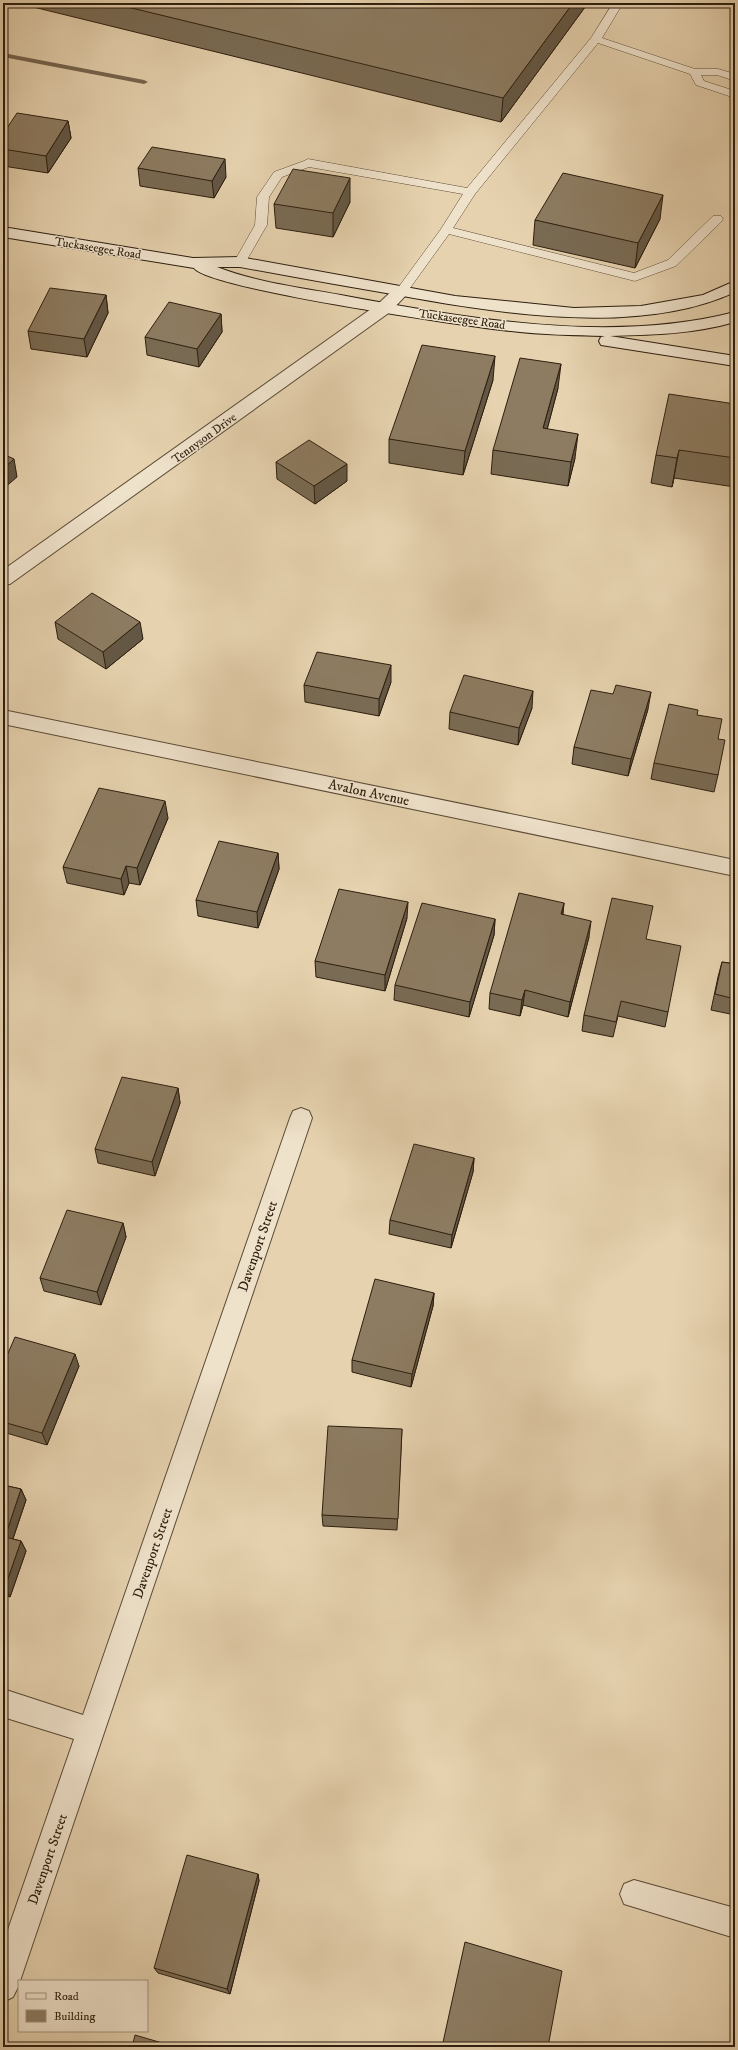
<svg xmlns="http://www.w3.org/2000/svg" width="738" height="2050" font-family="'IM FELL DW Pica',serif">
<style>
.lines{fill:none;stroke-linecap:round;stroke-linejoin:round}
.stream{fill:#76654e;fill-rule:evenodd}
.lane-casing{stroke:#5b4b36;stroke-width:1}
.street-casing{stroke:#5b4b36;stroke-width:2}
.secondary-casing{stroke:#2d1e0e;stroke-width:2}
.lane{fill:#efe2cb;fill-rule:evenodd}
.street{fill:#efe2cb;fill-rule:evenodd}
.secondary{fill:#efe2cb;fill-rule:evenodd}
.wall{fill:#796b54;stroke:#2d1e0e}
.shaded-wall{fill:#635745;stroke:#2d1e0e}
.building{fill:#8d7c62;stroke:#2d1e0e}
.labels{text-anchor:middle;stroke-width:3;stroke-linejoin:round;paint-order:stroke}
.far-street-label{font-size:12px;fill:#2d1e0e;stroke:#efe2cb}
.street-label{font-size:14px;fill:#2d1e0e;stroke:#efe2cb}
</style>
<rect width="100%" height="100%" fill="#e6d2af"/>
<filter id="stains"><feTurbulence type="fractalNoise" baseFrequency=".005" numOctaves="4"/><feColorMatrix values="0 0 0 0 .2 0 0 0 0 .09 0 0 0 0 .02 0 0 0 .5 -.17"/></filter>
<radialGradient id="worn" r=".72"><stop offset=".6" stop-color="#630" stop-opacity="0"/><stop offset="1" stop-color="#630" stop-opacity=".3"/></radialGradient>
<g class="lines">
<polygon class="stream" points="3,53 144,80 148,82 144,84 3,57"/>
<g class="lane-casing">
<polygon id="lane" points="613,3 623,3 602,38 695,69 718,69 735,74 735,81 717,75 701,75 704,81 735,91 735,98 696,85 690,74 598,43 475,194 453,228 634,273 668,260 713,216 721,216 723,219 721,222 676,266 635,281 449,234 405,295 397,295 395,292 441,229 463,194 309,167 282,177 269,197 267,225 244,265 236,265 234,262 255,225 257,197 272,175 274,172 304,161 308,159 467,188 591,38"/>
</g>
<g class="street-casing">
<g id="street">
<polygon points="401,287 407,288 409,292 390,312 10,584 3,585 3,570 378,304 395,288"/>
<polygon points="3,710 735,860 735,876 3,724"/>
<polygon points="301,1108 309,1111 312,1118 18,1987 13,1997 3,2002 3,1944 74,1739 3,1717 3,1689 83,1715 290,1118 293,1111"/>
<polygon points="634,1880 735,1908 735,1938 624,1904 620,1894 624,1884"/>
</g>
</g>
<g class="secondary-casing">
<path id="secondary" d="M3 227 193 258 240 257 455 296 574 308 641 306 703 295 735 281V292C636 338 490 312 386 293 337 285 289 276 240 267H217C258 283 303 288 346 296 470 319 611 344 735 312V322C694 334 652 335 610 336L735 356V366L601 345 599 341 601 337 605 336C574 335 542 335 511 331 471 327 208 289 194 268L3 237Z"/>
</g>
<use href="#lane" class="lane"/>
<use href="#street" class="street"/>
<use href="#secondary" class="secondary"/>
</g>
<g class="wall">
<polygon points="17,3 588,3 501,122"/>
<polygon points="68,121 71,138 48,173 3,166 3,134"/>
<polygon points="138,168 226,177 214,198 140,186"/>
<polygon points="350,202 333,237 276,228 274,204"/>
<polygon points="660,219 635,268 533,245 535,220"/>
<polygon points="106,295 108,313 87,357 31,349 28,331"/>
<polygon points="221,314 222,332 199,367 147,355 145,337"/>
<polygon points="493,380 463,475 389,463 389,439"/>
<polygon points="558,388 547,429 575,458 568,486 491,474 493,450"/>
<polygon points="735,404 735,487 674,478 672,487 651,483 656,455"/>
<polygon points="276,462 347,481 315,504 277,479"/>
<polygon points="55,622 143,639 106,669 58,639"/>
<polygon points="391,682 379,716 305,702 304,685"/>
<polygon points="532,708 518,745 449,729 450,712"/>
<polygon points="648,709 628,776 572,764 574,747"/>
<polygon points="697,715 718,739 718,775 714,792 651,779 654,763"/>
<polygon points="168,818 140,885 129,883 124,895 67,883 63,867"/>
<polygon points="278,853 279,869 258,928 198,916 196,900"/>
<polygon points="564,903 563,914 589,937 568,1017 523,1005 520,1016 489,1009 490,993"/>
<polygon points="407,918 385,991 316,977 315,961"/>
<polygon points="495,919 494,935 469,1017 394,1000 395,985"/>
<polygon points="646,939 668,1012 665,1027 618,1016 613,1037 582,1031 584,1015"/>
<polygon points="722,962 735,964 735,1015 711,1010 718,977"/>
<polygon points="178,1088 180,1103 155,1176 98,1163 95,1149"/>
<polygon points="474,1158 473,1172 451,1248 389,1234 390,1220"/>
<polygon points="123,1223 126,1237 101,1305 44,1291 40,1278"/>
<polygon points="434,1293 433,1306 411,1387 352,1372 352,1360"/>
<polygon points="3,1365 79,1366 47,1445 3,1432"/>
<polygon points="402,1429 397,1530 323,1526 322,1515"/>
<polygon points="3,1485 21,1489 26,1500 13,1539 21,1541 26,1551 10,1597 3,1595"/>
<polygon points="258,1874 259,1881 230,1994 158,1973 154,1968"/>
</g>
<g class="shaded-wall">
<polygon points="573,3 588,3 501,122 503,98"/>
<polygon points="68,121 71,138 48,173 46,156"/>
<polygon points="225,159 226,177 214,198 212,181"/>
<polygon points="350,178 350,202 333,237 333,213"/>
<polygon points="663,195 660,219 635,268 638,243"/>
<polygon points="106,295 108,313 87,357 84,339"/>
<polygon points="221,314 222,332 199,367 197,349"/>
<polygon points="495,356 493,380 463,475 465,451"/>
<polygon points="561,364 558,388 541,453 543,428"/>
<polygon points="578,434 575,458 568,486 571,462"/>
<polygon points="679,450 674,478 672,487 677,458"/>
<polygon points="14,459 17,477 3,489 3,469"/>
<polygon points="347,464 347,481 315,504 314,486"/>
<polygon points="140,622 143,639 106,669 103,652"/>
<polygon points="391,665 391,682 379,716 379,699"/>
<polygon points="533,691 532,708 518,745 519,728"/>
<polygon points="651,692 648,709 628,776 631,759"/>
<polygon points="165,801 168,818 140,885 137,868"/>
<polygon points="278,853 279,869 258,928 257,912"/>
<polygon points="126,866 129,883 124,895 121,879"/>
<polygon points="408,902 407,918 385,991 385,975"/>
<polygon points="564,903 562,919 561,914"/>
<polygon points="495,919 494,935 469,1017 470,1002"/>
<polygon points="591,921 589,937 568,1017 570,1002"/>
<polygon points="525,990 523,1005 520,1016 522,1000"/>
<polygon points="178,1088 180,1103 155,1176 152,1162"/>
<polygon points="474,1158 473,1172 451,1248 452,1235"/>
<polygon points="123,1223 126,1237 101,1305 97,1292"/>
<polygon points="434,1293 433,1306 411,1387 412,1374"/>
<polygon points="75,1354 79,1366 47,1445 42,1433"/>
<polygon points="21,1489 26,1500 10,1547 5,1537"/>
<polygon points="21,1541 26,1551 10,1597 5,1587"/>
<polygon points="258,1874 259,1881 230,1994 227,1989"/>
</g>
<g class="building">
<polygon points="111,3 573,3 503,98"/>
<polygon points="17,113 68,121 46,156 3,149 3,134"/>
<polygon points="152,147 225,159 212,181 138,168"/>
<polygon points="293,169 350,178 333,213 274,204"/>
<polygon points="563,173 663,195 638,243 535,220"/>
<polygon points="50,288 106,295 84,339 28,331"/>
<polygon points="169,302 221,314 197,349 145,337"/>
<polygon points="422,345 495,356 465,451 389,439"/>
<polygon points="520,358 561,364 543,428 578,434 571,462 493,450"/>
<polygon points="669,394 735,404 735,458 679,450 677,458 656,455"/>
<polygon points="309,440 347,464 314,486 276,462"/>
<polygon points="3,454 14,459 3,469"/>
<polygon points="92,593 140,622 103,652 55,622"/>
<polygon points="317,652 391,665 379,699 304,685"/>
<polygon points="464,675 533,691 519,728 450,712"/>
<polygon points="616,685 651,692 631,759 574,747 591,690 613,694"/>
<polygon points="669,704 698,710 697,715 722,719 718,739 725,740 718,775 654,763"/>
<polygon points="99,788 165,801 137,868 126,866 121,879 63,867"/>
<polygon points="219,841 278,853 257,912 196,900"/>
<polygon points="339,889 408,902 385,975 315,961"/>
<polygon points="519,893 564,903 561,914 591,921 570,1002 525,990 522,1000 490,993"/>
<polygon points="612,898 653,906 646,939 681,946 668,1012 621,1001 616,1022 584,1015"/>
<polygon points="422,903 495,919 470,1002 395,985"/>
<polygon points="722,962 735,964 735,999 715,994"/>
<polygon points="122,1077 178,1088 152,1162 95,1149"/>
<polygon points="414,1144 474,1158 452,1235 390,1220"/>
<polygon points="67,1210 123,1223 97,1292 40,1278"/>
<polygon points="375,1279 434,1293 412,1374 352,1360"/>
<polygon points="15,1337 75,1354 42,1433 3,1422 3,1365"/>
<polygon points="328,1426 402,1429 398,1519 322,1515"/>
<polygon points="3,1485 21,1489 5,1537 21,1541 5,1587 3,1586"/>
<polygon points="187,1855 258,1874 227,1989 154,1968"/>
<polygon points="465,1942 562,1971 548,2047 442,2047"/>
<polygon points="135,2035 176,2047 132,2047"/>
</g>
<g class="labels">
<g class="far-street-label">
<text transform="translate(98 248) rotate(9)" y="4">Tuckaseegee Road</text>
<text transform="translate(462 319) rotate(8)" y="4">Tuckaseegee Road</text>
<text transform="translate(204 438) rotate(-36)" y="4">Tennyson Drive</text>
</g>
<g class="street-label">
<text transform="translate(369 792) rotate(12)" y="5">Avalon Avenue</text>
<text transform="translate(257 1246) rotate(-71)" y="5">Davenport Street</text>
<text transform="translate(152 1553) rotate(-71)" y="5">Davenport Street</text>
<text transform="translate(47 1859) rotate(-71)" y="5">Davenport Street</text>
</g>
</g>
<rect width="738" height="2050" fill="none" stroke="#e6d2af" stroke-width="16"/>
<rect x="4" y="4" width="730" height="2042" fill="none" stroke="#2d1e0e" stroke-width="2"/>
<rect x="8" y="8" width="722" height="2034" fill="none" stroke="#2d1e0e"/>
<rect x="18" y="1980" width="130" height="52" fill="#efe2cb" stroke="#a1947f"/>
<rect x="26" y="1993" width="20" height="6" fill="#efe2cb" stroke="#a1947f"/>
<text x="54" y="2000" font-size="12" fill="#2d1e0e">Road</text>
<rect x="26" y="2010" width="20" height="12" fill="#8d7c62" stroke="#a1947f"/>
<text x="54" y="2020" font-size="12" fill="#2d1e0e">Building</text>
<rect width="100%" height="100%" filter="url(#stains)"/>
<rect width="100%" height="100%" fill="url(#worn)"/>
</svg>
